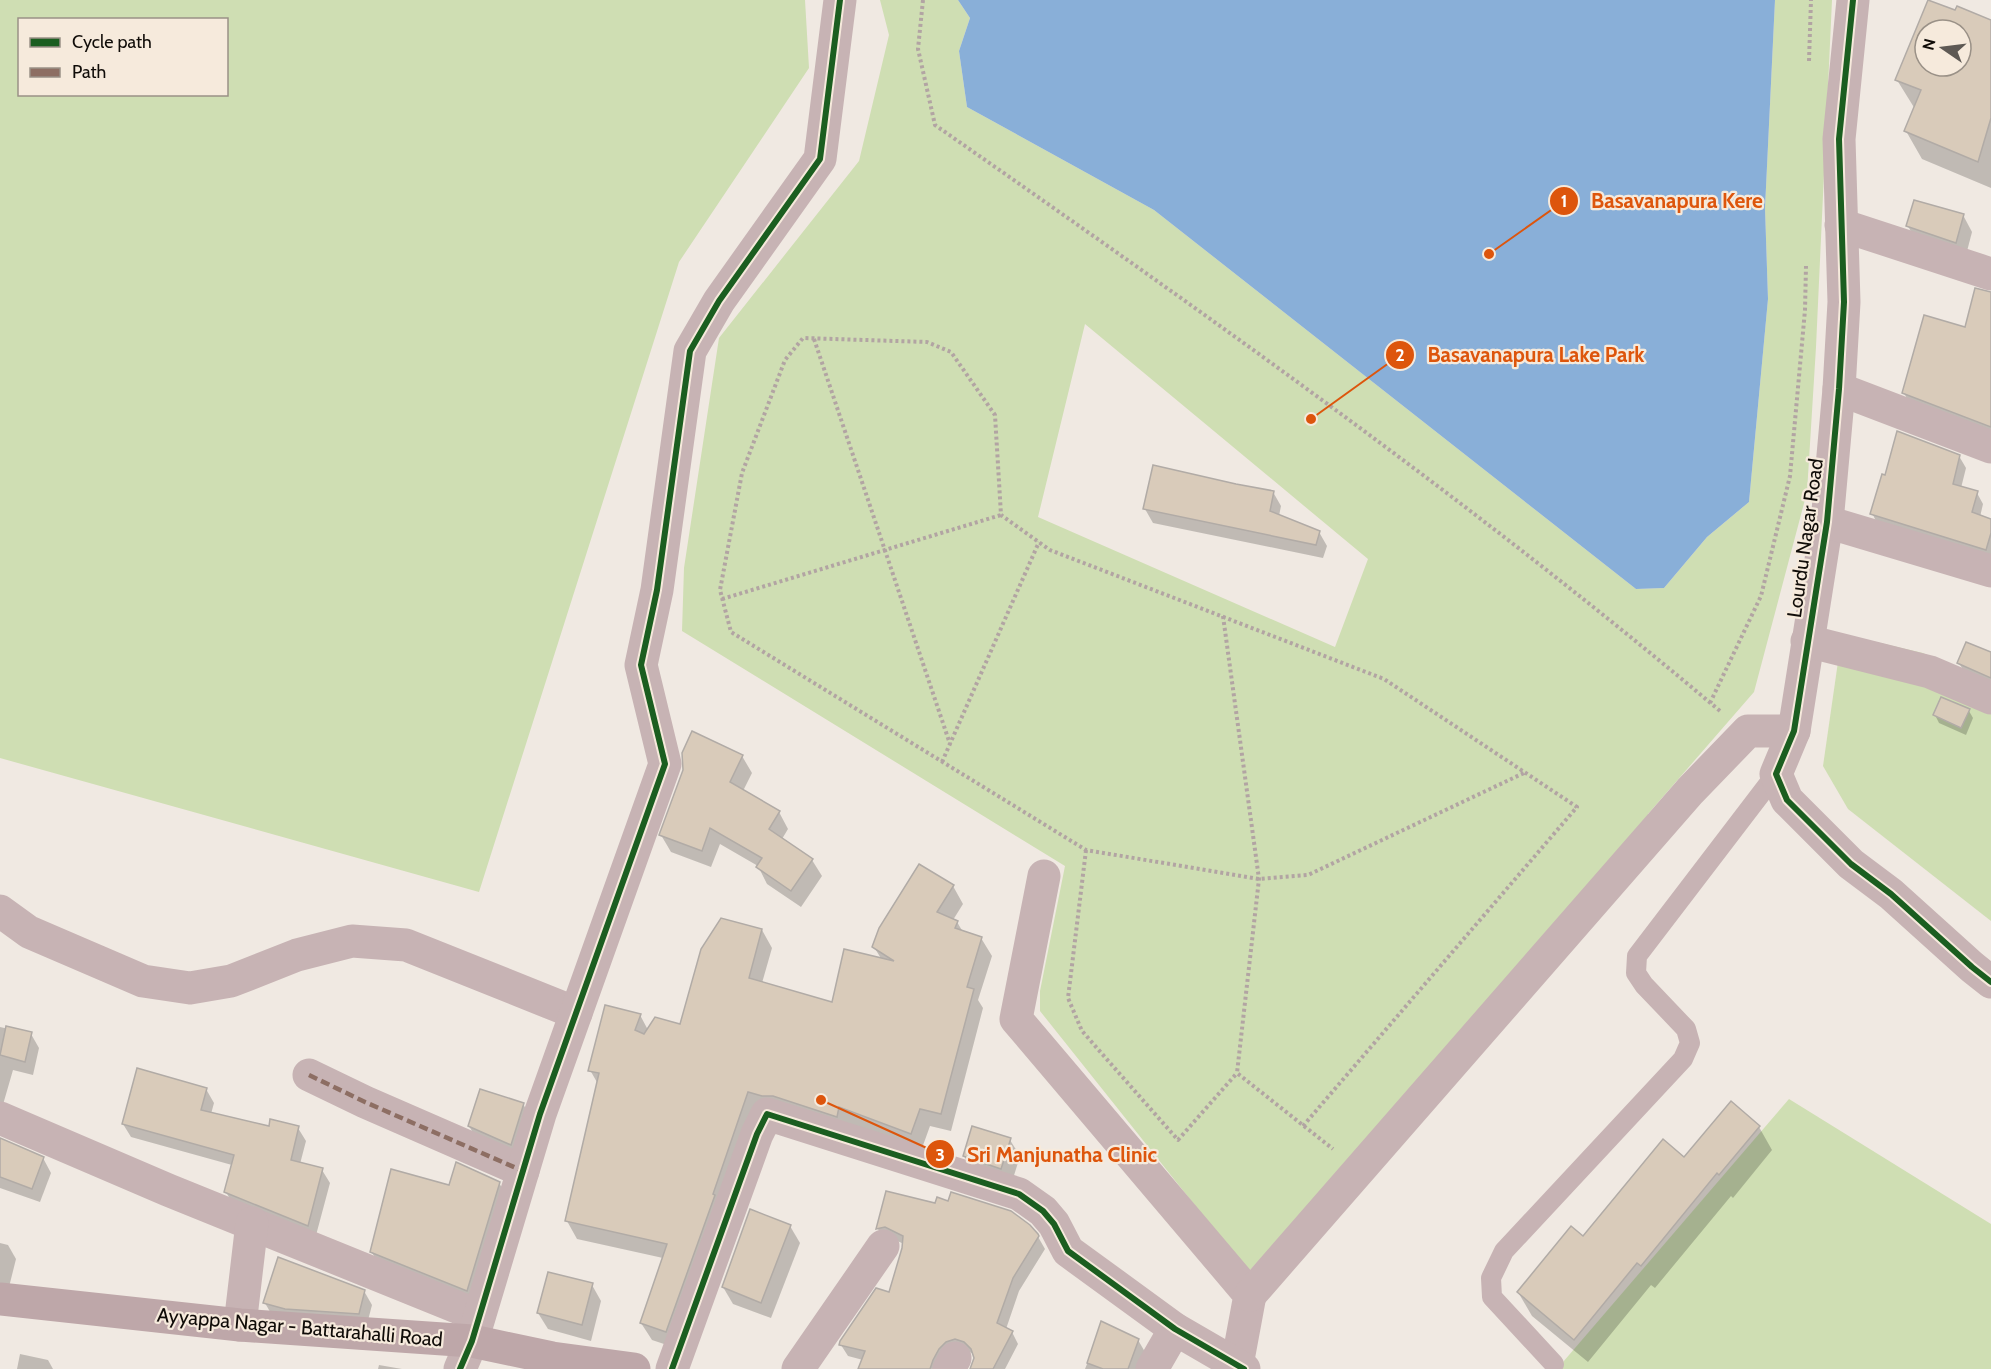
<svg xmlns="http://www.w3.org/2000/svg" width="1991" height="1369" font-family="Cabin,sans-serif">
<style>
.green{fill:#cfdeb3;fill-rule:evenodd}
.water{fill:#89afd8}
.shadow{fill:#0003;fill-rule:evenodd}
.building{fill:#d9cbba;stroke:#b1aba6;stroke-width:1.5;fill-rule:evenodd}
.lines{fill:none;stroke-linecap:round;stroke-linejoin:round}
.path{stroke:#b2a4a3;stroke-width:4;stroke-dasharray:3 3;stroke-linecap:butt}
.lane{stroke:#c7b3b4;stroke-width:20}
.street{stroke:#c7b3b4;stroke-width:33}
.secondary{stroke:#bea7a9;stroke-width:33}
.quiet{stroke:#8d6e63;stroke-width:4.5;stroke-dasharray:9 4.5;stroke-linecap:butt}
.cycleway-casing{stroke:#f6eadc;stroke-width:10}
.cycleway{stroke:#1b5e20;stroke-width:6}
.labels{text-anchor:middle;stroke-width:4.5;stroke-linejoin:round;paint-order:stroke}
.street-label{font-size:20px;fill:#100c08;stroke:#f6eadc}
.leader{fill:none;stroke:#dd550c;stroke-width:2}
.callout-dot{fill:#dd550c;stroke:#f6eadc;stroke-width:2}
.mark-label{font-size:18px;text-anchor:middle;font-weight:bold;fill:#fff}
.callout-label{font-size:21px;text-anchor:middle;font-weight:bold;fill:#dd550c;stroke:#f6eadc;stroke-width:4.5;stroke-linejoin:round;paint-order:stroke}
</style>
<rect width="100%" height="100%" fill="#f0e9e2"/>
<g class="green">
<path d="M0 0H805L809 68 679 262 479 892 0 758ZM20 20H226V94H20Z"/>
<path d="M880 0H958L970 18 959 51 967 107 1154 210 1636 589 1664 588 1707 537 1749 502 1768 299 1765 208 1775 0H1832L1816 347 1807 492 1754 692 1648 814 1666 831 1248 1272 1040 1011V991L1065 866 682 631 684 568 719 338 859 161 889 35ZM1085 324 1368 559 1335 647 1038 517Z"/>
<polygon points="1842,634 1923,653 1991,687 1991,921 1848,809 1823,766"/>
<polygon points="1789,1099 1991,1224 1991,1369 1557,1369"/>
</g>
<polygon class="water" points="958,0 1775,0 1765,208 1768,299 1749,502 1707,537 1664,588 1636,589 1154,210 967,107 959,51 970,18"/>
<g class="shadow">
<path d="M1929 1 1956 12 1991 21V188L1922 159 1906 131 1915 109 1897 80ZM1925 30H1961V66H1925Z"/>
<polygon points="1963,215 1972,232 1965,259 1917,243 1908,226"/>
<polygon points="1991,294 1991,435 1910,404 1904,393 1966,329"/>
<polygon points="1959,456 1966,468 1961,488 1977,493 1983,504 1980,517 1991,520 1991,560 1878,525 1872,513"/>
<polygon points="1273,492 1281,506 1279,516 1319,532 1327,546 1323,558 1153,523 1145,509"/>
<polygon points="1991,654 1991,689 1969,680 1959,663"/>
<polygon points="1969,711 1973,718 1966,735 1939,723 1935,715"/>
<polygon points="742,756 752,773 743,791 779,812 788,829 782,839 812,860 822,876 801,907 767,884 758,866 720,844 711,867 671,852 661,835"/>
<polygon points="953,886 963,904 953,920 957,922 963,932 981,938 992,956 978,1000 983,1008 951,1131 930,1126 921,1151 784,1113 676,1348 652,1340 641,1323 663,1258 577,1239 567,1221 598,1084 590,1070 640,1015 648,1030 681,1026 762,930 772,948 762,983 833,1004 882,960 874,947"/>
<polygon points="0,1027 31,1034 39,1048 33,1075 13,1070 0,1115"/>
<polygon points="206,1089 214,1103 211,1114 270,1128 298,1128 306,1141 300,1164 322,1170 330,1183 315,1239 234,1206 226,1192 232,1165 131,1137 123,1124"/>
<polygon points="523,1104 533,1121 520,1161 479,1143 469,1126"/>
<polygon points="1759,1127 1772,1150 1733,1198 1731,1196 1655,1288 1651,1285 1588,1362 1532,1316 1518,1292 1583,1238 1685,1159"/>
<polygon points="0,1140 43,1158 51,1173 40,1202 0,1188"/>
<polygon points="1010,1140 1020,1156 1011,1185 974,1173 964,1156"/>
<polygon points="499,1183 509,1199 477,1307 381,1268 371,1251 450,1186"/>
<polygon points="887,1193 1037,1235 1045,1249 1019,1291 1006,1329 1012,1332 1018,1344 1005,1369 972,1369 975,1356 972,1353 962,1350 941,1369 860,1369 863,1360 848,1356 841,1345 890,1294 904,1244 893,1239 884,1240 878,1229"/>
<polygon points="790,1226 800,1243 771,1318 733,1304 723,1287"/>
<polygon points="0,1243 8,1245 16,1259 7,1295 0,1298"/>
<polygon points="592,1285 601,1301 591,1341 548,1329 538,1313"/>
<polygon points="364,1291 372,1305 366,1328 273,1317 265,1303"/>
<polygon points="1103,1324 1138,1340 1145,1352 1138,1369 1085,1369"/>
<polygon points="20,1354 48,1360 53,1369 17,1369"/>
<polygon points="379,1365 402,1369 378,1369"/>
</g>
<g class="building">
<path d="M1928 0 1955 10 1957 6 1991 20V118L1978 162 1904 131 1921 90 1895 80ZM1925 30H1961V66H1925Z"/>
<polygon points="1914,200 1964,214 1956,243 1906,226"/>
<polygon points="1975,288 1991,292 1991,427 1902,393 1924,315 1965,327"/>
<polygon points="1897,431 1960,455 1953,484 1978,491 1972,512 1991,519 1991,533 1986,550 1870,514 1882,474 1885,475"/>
<polygon points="1153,465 1236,484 1274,491 1270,511 1320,531 1316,545 1143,509"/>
<polygon points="1966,642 1991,652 1991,678 1957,663"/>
<polygon points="1941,697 1970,709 1961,728 1933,715"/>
<polygon points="692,731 743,755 730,782 780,811 769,829 813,859 791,891 756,867 762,858 710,828 702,851 659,835 683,770 682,753"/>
<polygon points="919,864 954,885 937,912 958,921 955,928 982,937 967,987 974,989 941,1114 920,1109 911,1134 839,1107 837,1117 773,1096 762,1096 748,1092 713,1194 715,1195 666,1332 640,1323 667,1244 565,1221 599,1073 588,1071 605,1005 641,1014 635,1030 644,1034 655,1017 680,1024 701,949 721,918 762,929 749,978 832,1002 844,949 894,961 872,947 879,928"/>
<polygon points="6,1026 32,1032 25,1062 0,1055"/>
<polygon points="137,1068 207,1088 201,1110 269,1126 270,1119 299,1126 291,1160 323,1168 308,1226 224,1192 234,1155 122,1124"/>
<polygon points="480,1089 524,1103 511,1145 468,1126"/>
<polygon points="1731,1101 1760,1126 1719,1175 1717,1173 1641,1266 1637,1263 1574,1340 1517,1292 1571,1226 1583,1236 1663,1139 1684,1157"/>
<polygon points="972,1126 1011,1138 1001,1169 963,1156"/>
<polygon points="0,1138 44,1157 32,1189 0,1177"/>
<polygon points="456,1162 500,1182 467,1291 370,1252 391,1169 449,1185"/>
<polygon points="886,1191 935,1203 937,1197 948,1201 951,1192 1011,1211 1030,1225 1038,1234 1039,1236 1013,1278 997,1323 1013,1331 993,1369 970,1369 974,1358 971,1349 964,1342 955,1339 946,1342 939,1349 933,1360 930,1369 858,1369 865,1351 839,1345 840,1341 876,1288 889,1292 902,1248 903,1236 885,1227 876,1229"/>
<polygon points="750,1209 791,1225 761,1303 722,1287"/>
<polygon points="278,1257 365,1290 359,1314 285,1309 263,1303"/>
<polygon points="548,1272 593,1283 582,1325 537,1313"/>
<polygon points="1101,1321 1139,1339 1128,1369 1103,1369 1087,1363"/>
</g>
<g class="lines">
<g class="path">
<path d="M923 0 918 49 935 125C1203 312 1470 500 1720 711"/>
<polyline points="1809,61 1811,0"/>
<polyline points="814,339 950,744"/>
<polyline points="722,599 1001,515"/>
<polyline points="1223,616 1259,879 1237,1073 1333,1149"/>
<polyline points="1710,703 1761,596 1790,476 1805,310 1806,266"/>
<polyline points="942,762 1039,542"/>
<polyline points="1086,850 1068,998 1082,1031 1178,1140 1237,1073"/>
<polyline points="1303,1126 1577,807 1384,679 1050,550 1001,515 995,415 951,352 927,342 803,338 785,360 742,473 720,590 731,632 1086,850 1259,879 1308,875 1526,772"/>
</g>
<polyline class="lane" points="1554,1364 1492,1297 1491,1278 1504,1251 1683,1059 1690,1043 1686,1029 1644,985 1636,973 1637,956 1776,774"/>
<g class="street">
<polyline points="1853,0 1839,139 1844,302 1839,389 1827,522 1794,731 1776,774 1787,800 1851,864 1891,894 1972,967 1991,982"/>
<polyline points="1841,225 1991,274"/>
<polyline points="1839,389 1991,447"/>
<polyline points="1827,522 1991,571"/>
<polyline points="1807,641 1930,672 1991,698"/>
<polyline points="1044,876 1016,1019 1250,1295 1237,1365"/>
<polyline points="0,911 29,932 143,981 190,988 231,981 297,955 352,941 406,945 576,1013"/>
<polyline points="309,1075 365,1102 523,1171"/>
<polyline points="0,1118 168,1190 479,1316"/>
<polyline points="1250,1295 1690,791 1748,731 1794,731"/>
<polyline points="240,1325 252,1223"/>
<polyline points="460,1369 472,1341 540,1114 665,764 641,665 657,590 690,351 719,301 820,159 840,0"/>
<polyline points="672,1369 757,1134 767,1114 1019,1194 1043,1211 1054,1224 1068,1251 1175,1329 1244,1369"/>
<polyline points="798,1369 883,1246"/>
<polyline points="949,1369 955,1358"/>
<polyline points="1152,1369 1175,1329"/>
</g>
<polyline class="secondary" points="0,1299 240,1325 472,1341 552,1358 634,1369"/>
<polyline class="quiet" points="309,1075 365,1102 523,1171"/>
<g class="cycleway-casing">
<g id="cycleway">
<polyline points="1853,0 1839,139 1844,302 1839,389 1827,522 1794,731 1776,774 1787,800 1851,864 1891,894 1972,967 1991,982"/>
<polyline points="460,1369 472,1341 540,1114 665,764 641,665 657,590 690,351 719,301 820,159 840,0"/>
<polyline points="672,1369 757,1134 767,1114 1019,1194 1043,1211 1054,1224 1068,1251 1175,1329 1244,1369"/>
</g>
</g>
<use href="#cycleway" class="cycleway"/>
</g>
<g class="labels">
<g class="street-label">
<text transform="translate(1805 538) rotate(-82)" y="7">Lourdu Nagar Road</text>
<text transform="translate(300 1327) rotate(5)" y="7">Ayyappa Nagar - Battarahalli Road</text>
</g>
</g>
<path class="leader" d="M1489 254L1564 201M1311 419L1400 355M821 1100L940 1154"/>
<g class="callout-dot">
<circle cx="1489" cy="254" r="6"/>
<circle cx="1311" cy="419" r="6"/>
<circle cx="821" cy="1100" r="6"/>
<circle cx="1564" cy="201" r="15"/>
<circle cx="1400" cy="355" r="15"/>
<circle cx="940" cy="1154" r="15"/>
</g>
<g class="mark-label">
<text x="1564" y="207">1</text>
<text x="1400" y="361">2</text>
<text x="940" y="1161">3</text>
</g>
<g class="callout-label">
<text x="1677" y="208">Basavanapura Kere</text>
<text x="1536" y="362">Basavanapura Lake Park</text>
<text x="1062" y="1162">Sri Manjunatha Clinic</text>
</g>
<rect x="18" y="18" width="210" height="78" fill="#f6eadc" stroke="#9a9187" stroke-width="1.5"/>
<rect x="30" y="38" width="30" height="9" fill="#1b5e20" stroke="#9a9187" stroke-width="1.5"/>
<text x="72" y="48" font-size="18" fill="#100c08">Cycle path</text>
<rect x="30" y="68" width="30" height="9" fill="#8d6e63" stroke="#9a9187" stroke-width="1.5"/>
<text x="72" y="78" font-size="18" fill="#100c08">Path</text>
<g transform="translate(1943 48) rotate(284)"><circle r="28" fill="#f6eadc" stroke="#9a9187" stroke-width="1.5"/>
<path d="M0-4.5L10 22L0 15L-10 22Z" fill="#5e5954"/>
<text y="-9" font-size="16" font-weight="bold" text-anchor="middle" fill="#100c08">N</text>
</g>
</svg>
